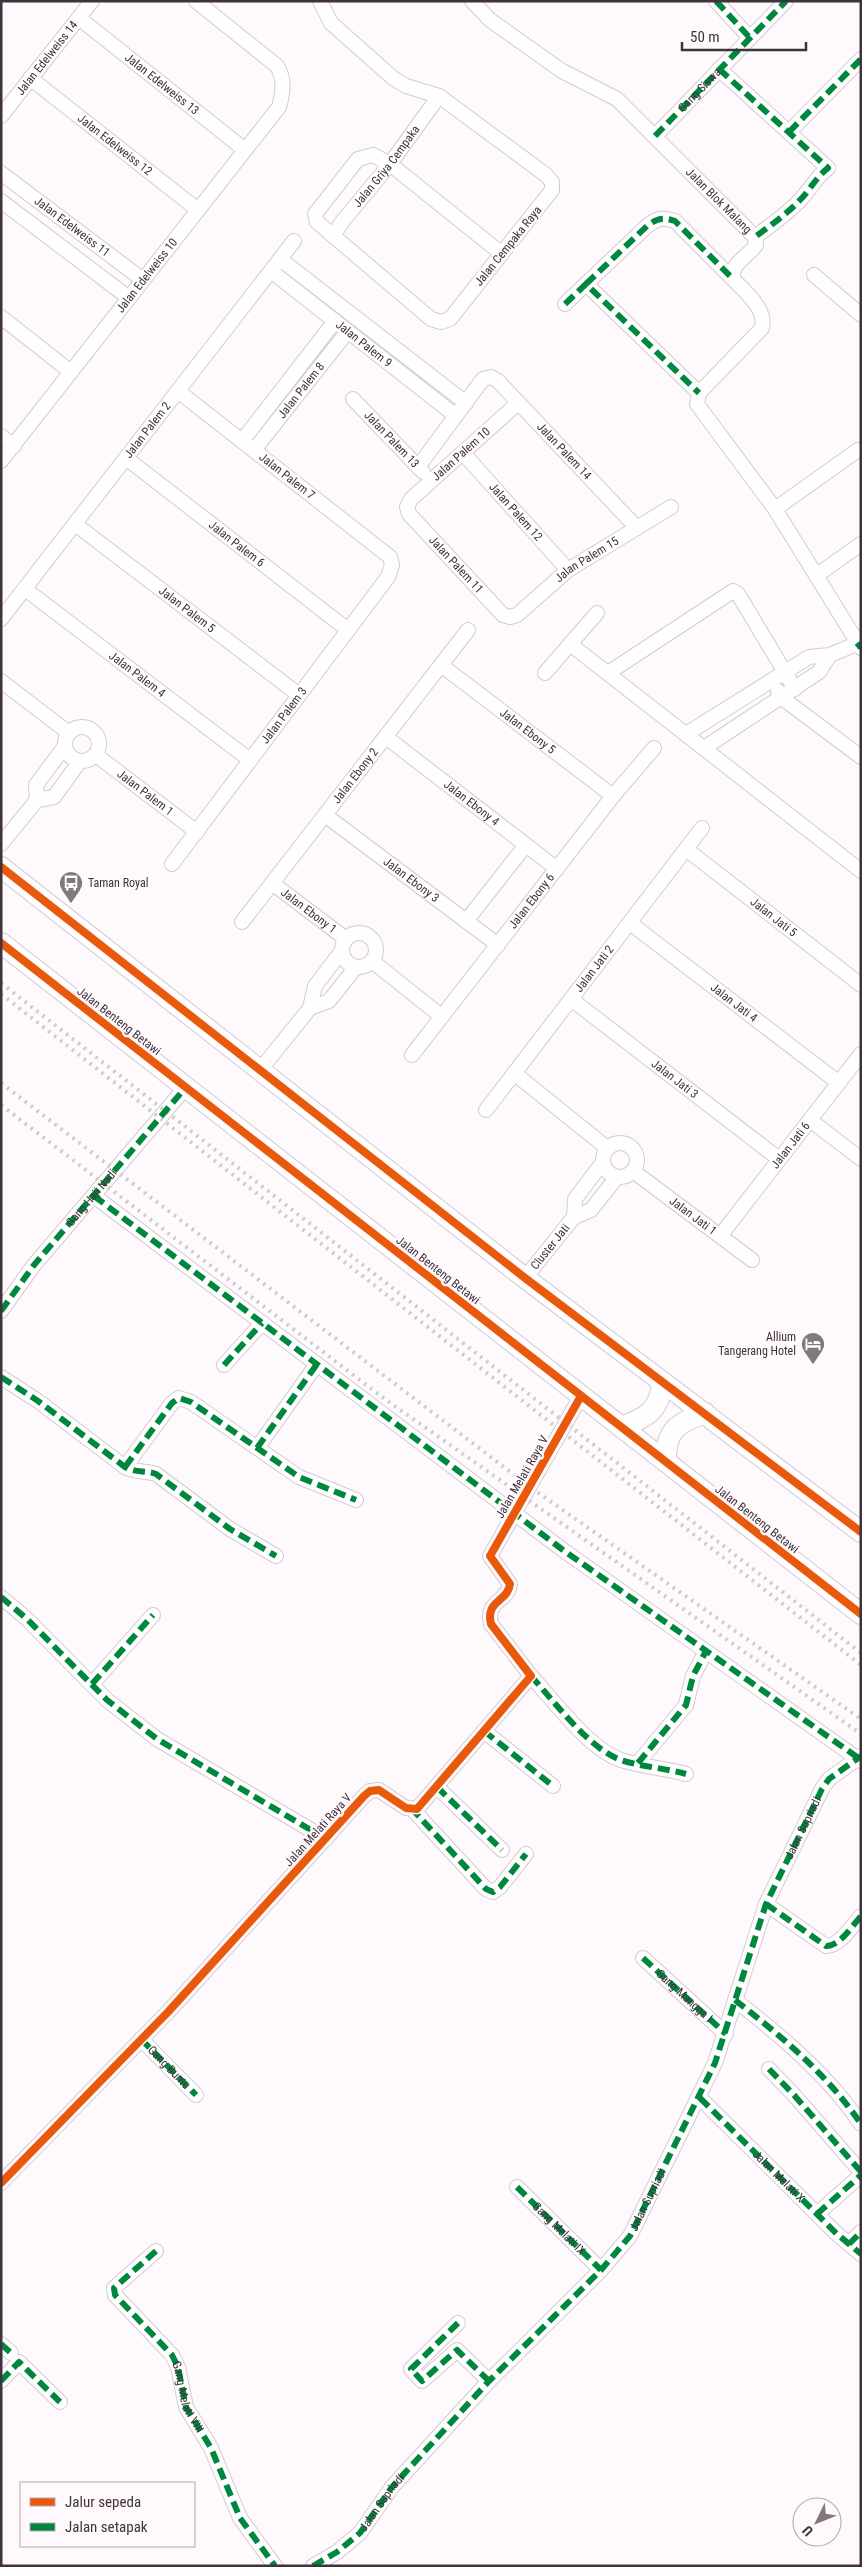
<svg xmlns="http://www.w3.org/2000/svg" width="862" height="2567" font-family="'Roboto Condensed',sans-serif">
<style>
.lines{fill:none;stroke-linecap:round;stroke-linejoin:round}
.minor-casing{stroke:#d4cbd0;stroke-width:16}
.secondary-casing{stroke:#d4cbd0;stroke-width:22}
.minor{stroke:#fffeff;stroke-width:14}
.secondary{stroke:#fffeff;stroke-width:20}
.rail{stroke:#cecdce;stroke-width:4;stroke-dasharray:2.5 5;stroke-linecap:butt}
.quiet{stroke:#00873e;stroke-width:6;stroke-dasharray:12 6;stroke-linecap:butt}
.cycleway-casing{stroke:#fff8fc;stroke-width:11}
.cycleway{stroke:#e8590c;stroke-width:8}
.labels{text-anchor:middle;stroke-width:5;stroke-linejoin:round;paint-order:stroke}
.street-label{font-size:12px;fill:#3f323a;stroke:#fff8fc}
.poi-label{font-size:12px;fill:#3f323a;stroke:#fff8fc;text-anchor:start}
</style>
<rect width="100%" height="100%" fill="#fef9fc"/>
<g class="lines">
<g class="minor-casing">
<g id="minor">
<polyline points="320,1 331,23 393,78 406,86 439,96 546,175 552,182 552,190 450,319 441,322 431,319 317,222 315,214 358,159 373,155 390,164 502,254"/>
<path id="s1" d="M472 1 490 20 562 71 617 99 755 237 756 245C747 258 731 262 733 279 745 292 767 309 762 328L699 393 697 404 775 509 861 648"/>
<polyline points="716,1 750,38"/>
<path id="s2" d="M79 18 245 150"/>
<path d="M719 69 828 168C816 177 811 189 800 200 787 214 771 225 755 237"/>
<path id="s3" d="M30 78 198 210"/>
<path id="s4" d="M1 116 92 1"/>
<polyline points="789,132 861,59"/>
<polyline points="655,136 786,1"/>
<path id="s5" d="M1 173 143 280"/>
<polyline points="1,201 129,298"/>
<path id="s6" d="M333 236 342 222 390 164 439 96"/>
<polyline points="280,259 466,403"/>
<path id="s7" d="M271 271 456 416"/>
<polyline points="814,275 861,315"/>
<path d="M586 284 647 226C657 218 663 217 675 221L733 279"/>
<polyline points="565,304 586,284 699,393"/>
<polyline points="1,317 71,372"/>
<path id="s8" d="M353 399 423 472"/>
<path id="s9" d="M518 403 411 499 407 507 409 514 503 615 510 617 517 615 568 570 671 507"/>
<polyline points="1,436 14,446"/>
<polyline points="242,441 335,321"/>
<path id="s10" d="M254 450 348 331"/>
<path id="s11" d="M463 453 568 570"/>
<path id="s12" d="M126 458 348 630"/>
<path id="s13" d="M1 461 279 107C283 93 285 79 277 66L196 1"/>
<path id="s14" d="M418 467 483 379 491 377 498 381 637 528"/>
<polyline points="775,509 858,450"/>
<path id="s15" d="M75 524 299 695"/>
<polyline points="817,575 861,544"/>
<path id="s16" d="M25 589 250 760"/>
<path id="s17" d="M1 619 294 241"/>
<polyline points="570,644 861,871"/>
<path id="s18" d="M441 665 613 796"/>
<polyline points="545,673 597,613"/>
<polyline points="608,673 733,591 738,594 795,689"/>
<polyline points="1,681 69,733"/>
<polyline points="778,691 782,698 861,757"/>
<circle cx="82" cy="744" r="17"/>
<polyline points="686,734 809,657 830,655 861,642"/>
<path id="s19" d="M386 737 557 869"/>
<polyline points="704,748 819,672 830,655"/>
<path id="s20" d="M96 755 197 832"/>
<polyline points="37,800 36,785 65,746"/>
<path id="s21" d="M325 815 498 945"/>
<polyline points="1,844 37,800 54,797 80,761"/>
<path id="s22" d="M686 849 861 985"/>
<path id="s23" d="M172 864 388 577 392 565 390 557 178 391"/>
<path id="s24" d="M272 883 346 939"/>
<polyline points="466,921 526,845"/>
<path id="s25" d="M242 922 468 630"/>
<path id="s26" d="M630 923 839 1083"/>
<circle cx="359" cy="950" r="17"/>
<polyline points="372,961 441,1016"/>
<path id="s27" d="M571 999 779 1159"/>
<polyline points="310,1008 329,1001 356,967"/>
<path id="s28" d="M412 1055 613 796 654 748"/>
<polyline points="260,1070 310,1008 315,986 341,952"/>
<polyline points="514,1073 607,1148"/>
<path id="s29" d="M486 1110 702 828"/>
<polyline points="810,1120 861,1159"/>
<circle cx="620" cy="1160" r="17"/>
<path id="s30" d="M633 1171 752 1260"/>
<polyline points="94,1196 563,1550 861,1761"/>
<polyline points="574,1217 575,1199 603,1162"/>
<path id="s31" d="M720 1236 861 1054"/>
<path id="s32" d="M525 1278 574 1217 591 1210 617 1177"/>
<path id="s33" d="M1 1311 34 1265 186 1087"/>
<polyline points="224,1365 262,1323"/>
<path d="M1 1377 38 1401 125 1467C136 1473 145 1470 156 1474L230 1529 276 1556"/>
<polyline points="257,1448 317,1364"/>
<polyline points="125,1467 172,1403 179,1398 191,1402 299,1477 356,1500"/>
<polyline points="1,1597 27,1619 107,1700 157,1739 326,1839"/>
<path d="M531 1676C554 1701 589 1749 621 1760 642 1767 665 1768 686 1774"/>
<polyline points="92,1684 153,1615"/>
<polyline points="484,1731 553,1786"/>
<polyline points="638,1763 686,1705 693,1676 706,1651"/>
<polyline points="437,1787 502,1850"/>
<polyline points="413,1810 486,1889 493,1892 500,1887 526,1854"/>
<path d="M766 1904 826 1946C839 1947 853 1925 861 1916"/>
<path id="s34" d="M643 1958 726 2034"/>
<path d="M735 2000C781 2036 828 2075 861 2124"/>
<path id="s35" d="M141 2039 196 2095"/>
<polyline points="769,2069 794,2095 861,2172"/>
<polyline points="700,2098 837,2234 861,2254"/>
<path d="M1 2183 168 2012 364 1796 370 1791 379 1790 406 1808 417 1809 531 1676 491 1624C485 1600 508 1602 510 1584L490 1556 581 1396"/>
<path id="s36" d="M517 2187 601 2270"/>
<polyline points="817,2214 861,2175"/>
<polyline points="849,2244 861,2232"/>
<path id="s37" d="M156 2251 114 2288 115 2295 172 2355 178 2367 186 2407 211 2448 240 2518 275 2566"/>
<polyline points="458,2323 411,2369 422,2381 457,2350 489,2381"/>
<polyline points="1,2344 11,2353"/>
<polyline points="1,2381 19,2362 60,2402"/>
<path id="s38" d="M313 2566 337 2552 360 2533 392 2487 489 2381 601 2270 630 2236 715 2063 766 1904 822 1789 829 1779 861 1756"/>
</g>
</g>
<g class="secondary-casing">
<g id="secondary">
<polyline points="1,867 525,1278 861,1532"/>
<polyline points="1,943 861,1614"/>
<path d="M621 1427C646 1418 660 1411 662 1382"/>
<path d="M666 1462C665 1431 677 1423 705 1413"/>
</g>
</g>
<use href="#minor" class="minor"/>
<use href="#secondary" class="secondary"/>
<g class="rail">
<polyline points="1,983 861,1653"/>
<polyline points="1,994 861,1665"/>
<polyline points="1,1083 530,1487 861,1719"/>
<polyline points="1,1105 382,1397 861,1734"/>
</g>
<g class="quiet">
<polyline points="716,1 750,38"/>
<path d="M719 69 828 168C816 177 811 189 800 200 787 214 771 225 755 237"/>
<polyline points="789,132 861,59"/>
<path id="s39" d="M655 136 786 1"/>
<path d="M586 284 647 226C657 218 663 217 675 221L733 279"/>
<polyline points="565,304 586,284 699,393"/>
<polyline points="857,643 861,648"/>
<polyline points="94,1196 563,1550 857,1757"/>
<polyline points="1,1311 34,1265 186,1087"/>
<polyline points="224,1365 262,1323"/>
<path d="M1 1377 38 1401 125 1467C136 1473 145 1470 156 1474L230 1529 276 1556"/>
<polyline points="257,1448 317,1364"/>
<polyline points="125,1467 172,1403 179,1398 191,1402 299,1477 356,1500"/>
<polyline points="1,1597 27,1619 107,1700 157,1739 326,1839"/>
<path d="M531 1676C554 1701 589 1749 621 1760 642 1767 665 1768 686 1774"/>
<polyline points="92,1684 153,1615"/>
<polyline points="484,1731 553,1786"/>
<polyline points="638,1763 686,1705 693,1676 706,1651"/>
<polyline points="437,1787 502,1850"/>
<polyline points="416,1809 413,1810 486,1889 493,1892 500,1887 526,1854"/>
<path d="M766 1904 826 1946C839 1947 853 1925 861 1916"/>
<polyline points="643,1958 726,2034"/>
<path d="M735 2000C781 2036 828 2075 861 2124"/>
<polyline points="141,2039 196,2095"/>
<polyline points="769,2069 794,2095 861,2172"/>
<path id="s40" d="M700 2098 837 2234 861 2254"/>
<polyline points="517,2187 601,2270"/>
<polyline points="817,2214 861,2175"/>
<polyline points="849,2244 861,2232"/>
<polyline points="156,2251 114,2288 115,2295 172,2355 178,2367 186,2407 211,2448 240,2518 275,2566"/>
<polyline points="458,2323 411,2369 422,2381 457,2350 489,2381"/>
<polyline points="1,2344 11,2353"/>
<polyline points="1,2381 19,2362 60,2402"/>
<polyline points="313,2566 337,2552 360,2533 392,2487 489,2381 601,2270 630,2236 715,2063 766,1904 822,1789 829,1779 861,1756"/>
</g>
<g class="cycleway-casing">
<g id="cycleway">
<polyline points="1,867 525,1278 861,1532"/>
<polyline points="1,943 861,1614"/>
<path d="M1 2183 168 2012 364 1796 370 1791 379 1790 406 1808 417 1809 531 1676 491 1624C485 1600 508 1602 510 1584L490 1556 581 1396"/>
</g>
</g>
<use href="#cycleway" class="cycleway"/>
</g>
<defs>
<g id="bus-pin" transform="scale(1.25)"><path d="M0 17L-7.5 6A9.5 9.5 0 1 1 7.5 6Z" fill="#82787e" stroke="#fff8fc"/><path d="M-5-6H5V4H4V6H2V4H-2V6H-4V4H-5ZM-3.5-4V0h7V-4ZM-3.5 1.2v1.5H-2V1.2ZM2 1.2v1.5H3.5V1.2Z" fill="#fff"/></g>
<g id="hotel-pin" transform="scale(1.25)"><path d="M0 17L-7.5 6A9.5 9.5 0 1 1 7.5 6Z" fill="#82787e" stroke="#fff8fc"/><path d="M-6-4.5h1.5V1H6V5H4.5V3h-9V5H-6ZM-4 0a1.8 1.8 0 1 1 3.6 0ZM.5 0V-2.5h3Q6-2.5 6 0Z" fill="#fff"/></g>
</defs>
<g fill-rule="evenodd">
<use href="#bus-pin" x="71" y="883"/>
<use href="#hotel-pin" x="813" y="1344"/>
</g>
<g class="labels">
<g class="street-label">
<text dy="4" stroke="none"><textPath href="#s4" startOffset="74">Jalan Edelweiss 14</textPath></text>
<text dy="4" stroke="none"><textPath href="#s2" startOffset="106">Jalan Edelweiss 13</textPath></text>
<text dy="4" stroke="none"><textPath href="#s39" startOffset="64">Gang Siswa</textPath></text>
<text dy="4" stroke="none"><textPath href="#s3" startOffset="108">Jalan Edelweiss 12</textPath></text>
<text dy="4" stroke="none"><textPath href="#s6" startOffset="88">Jalan Griya Cempaka</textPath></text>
<text dy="4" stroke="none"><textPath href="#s1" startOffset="320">Jalan Blok Malang</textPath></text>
<text dy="4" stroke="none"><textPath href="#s5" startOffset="89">Jalan Edelweiss 11</textPath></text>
<text transform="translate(508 246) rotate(-51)" y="4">Jalan Cempaka Raya</text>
<text dy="4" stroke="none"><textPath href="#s13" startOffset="236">Jalan Edelweiss 10</textPath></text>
<text dy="4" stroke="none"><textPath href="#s7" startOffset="118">Jalan Palem 9</textPath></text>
<text dy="4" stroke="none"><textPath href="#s10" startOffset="76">Jalan Palem 8</textPath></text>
<text dy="4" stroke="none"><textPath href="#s17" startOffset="239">Jalan Palem 2</textPath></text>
<text dy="4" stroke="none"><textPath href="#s8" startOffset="56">Jalan Palem 13</textPath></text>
<text dy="4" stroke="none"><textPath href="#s14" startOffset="222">Jalan Palem 14</textPath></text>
<text transform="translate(461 454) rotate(-42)" y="4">Jalan Palem 10</text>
<text transform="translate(287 476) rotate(38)" y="4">Jalan Palem 7</text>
<text dy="4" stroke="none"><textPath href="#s11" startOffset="79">Jalan Palem 12</textPath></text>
<text dy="4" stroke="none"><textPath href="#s12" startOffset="140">Jalan Palem 6</textPath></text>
<text dy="4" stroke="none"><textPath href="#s9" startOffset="402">Jalan Palem 15</textPath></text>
<text dy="4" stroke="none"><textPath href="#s9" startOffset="229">Jalan Palem 11</textPath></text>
<text dy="4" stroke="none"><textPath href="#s15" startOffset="141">Jalan Palem 5</textPath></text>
<text dy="4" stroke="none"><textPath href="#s16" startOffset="141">Jalan Palem 4</textPath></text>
<text dy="4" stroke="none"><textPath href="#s23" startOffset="186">Jalan Palem 3</textPath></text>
<text dy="4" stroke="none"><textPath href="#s18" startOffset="109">Jalan Ebony 5</textPath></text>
<text dy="4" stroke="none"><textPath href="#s25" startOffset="185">Jalan Ebony 2</textPath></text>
<text dy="4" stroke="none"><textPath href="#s20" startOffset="62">Jalan Palem 1</textPath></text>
<text dy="4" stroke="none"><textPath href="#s19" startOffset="108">Jalan Ebony 4</textPath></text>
<text dy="4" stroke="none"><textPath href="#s21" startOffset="108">Jalan Ebony 3</textPath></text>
<text dy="4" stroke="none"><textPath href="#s28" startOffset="195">Jalan Ebony 6</textPath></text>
<text dy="4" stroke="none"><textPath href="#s24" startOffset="46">Jalan Ebony 1</textPath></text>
<text dy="4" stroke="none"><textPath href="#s22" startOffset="111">Jalan Jati 5</textPath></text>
<text dy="4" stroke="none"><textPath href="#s29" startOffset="178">Jalan Jati 2</textPath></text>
<text dy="4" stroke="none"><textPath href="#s26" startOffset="131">Jalan Jati 4</textPath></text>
<text transform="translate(119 1021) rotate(38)" y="4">Jalan Benteng Betawi</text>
<text dy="4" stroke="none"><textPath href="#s27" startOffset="131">Jalan Jati 3</textPath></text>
<text dy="4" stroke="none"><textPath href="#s31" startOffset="115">Jalan Jati 6</textPath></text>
<text dy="4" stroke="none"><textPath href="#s33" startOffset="145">Gang Haji Nadi</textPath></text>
<text dy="4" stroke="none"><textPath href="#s30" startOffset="75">Jalan Jati 1</textPath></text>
<text dy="4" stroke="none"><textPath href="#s32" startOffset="40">Cluster Jati</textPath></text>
<text transform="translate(438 1270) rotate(38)" y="4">Jalan Benteng Betawi</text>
<text transform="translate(522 1477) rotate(-60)" y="4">Jalan Melati Raya V</text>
<text transform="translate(757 1519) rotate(38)" y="4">Jalan Benteng Betawi</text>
<text dy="4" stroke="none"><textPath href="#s38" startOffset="904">Jalan Supriadi</textPath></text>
<text transform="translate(318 1830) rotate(-48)" y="4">Jalan Melati Raya V</text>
<text dy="4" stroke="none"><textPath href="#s34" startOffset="56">Gang Mangga I</textPath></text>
<text dy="4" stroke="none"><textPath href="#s35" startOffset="40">Gang Buntu</textPath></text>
<text dy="4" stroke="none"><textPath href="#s40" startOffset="111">Jalan Melati X</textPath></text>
<text dy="4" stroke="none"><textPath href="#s38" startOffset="500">Jalan Supriadi</textPath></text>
<text dy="4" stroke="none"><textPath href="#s36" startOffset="59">Gang Melati IX</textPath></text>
<text dy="4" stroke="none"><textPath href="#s37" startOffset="191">Gang Melati VIII</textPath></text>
<text dy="4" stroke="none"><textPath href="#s38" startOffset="95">Jalan Supriadi</textPath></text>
</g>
<g class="poi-label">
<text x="88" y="887">Taman Royal</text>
<text x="796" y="1341" text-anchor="end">Allium<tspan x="796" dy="14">Tangerang Hotel</tspan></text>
</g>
</g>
<rect width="862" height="2567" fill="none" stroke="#3f323a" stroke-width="5"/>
<rect x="20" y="2482" width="175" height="65" fill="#fff8fc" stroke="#b2a9ae"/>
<rect x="30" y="2498" width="25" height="8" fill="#e8590c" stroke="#b2a9ae"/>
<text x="65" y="2507" font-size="15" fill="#3f323a">Jalur sepeda</text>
<rect x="30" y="2523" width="25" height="8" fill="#00873e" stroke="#b2a9ae"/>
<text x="65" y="2532" font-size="15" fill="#3f323a">Jalan setapak</text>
<g transform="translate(817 2522) rotate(227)"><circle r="24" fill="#fff8fc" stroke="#b2a9ae"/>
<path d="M0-4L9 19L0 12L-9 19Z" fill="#82787e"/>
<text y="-8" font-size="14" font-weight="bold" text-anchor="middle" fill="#3f323a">U</text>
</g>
<path d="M682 42v8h124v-8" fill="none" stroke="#3f323a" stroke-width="2.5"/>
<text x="690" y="42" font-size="15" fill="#3f323a" stroke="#fff8fc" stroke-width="4" paint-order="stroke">50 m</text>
</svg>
